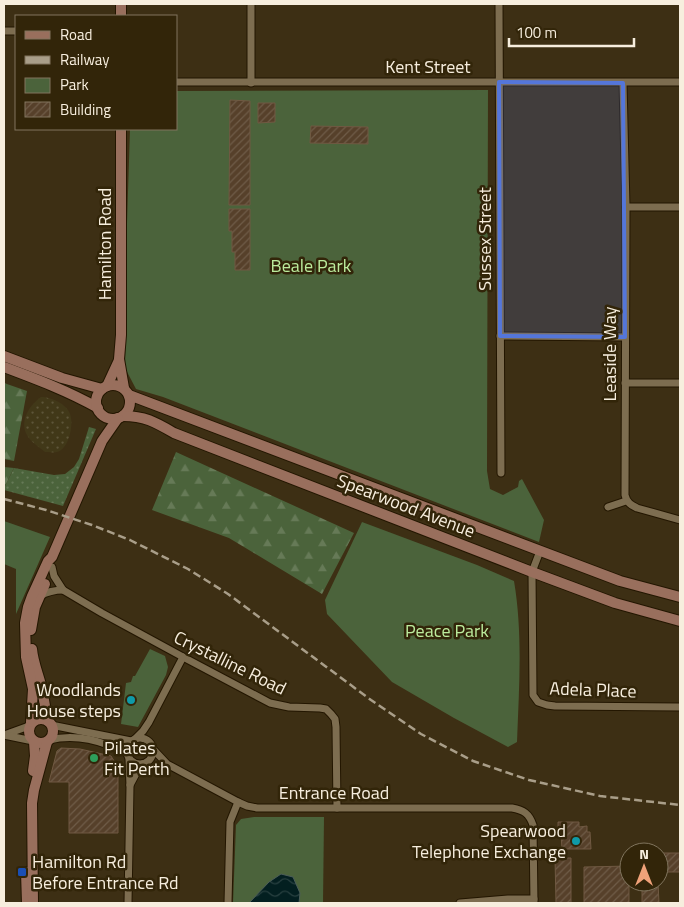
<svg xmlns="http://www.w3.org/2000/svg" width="684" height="907" font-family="'Titillium Web',sans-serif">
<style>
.grass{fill:url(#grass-dots)}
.forest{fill:url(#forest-firs)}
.sand{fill:url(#sand-dots)}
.park{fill:#4b633b}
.water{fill:url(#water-waves);stroke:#4c5d59}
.building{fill:url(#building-hatch);stroke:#705942}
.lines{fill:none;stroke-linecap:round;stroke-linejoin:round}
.minor-casing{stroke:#231600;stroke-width:9}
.secondary-casing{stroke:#231600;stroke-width:12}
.minor{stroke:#7d6d50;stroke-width:7}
.secondary{stroke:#996f5d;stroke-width:10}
.rail{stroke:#a99e89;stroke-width:2.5;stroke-dasharray:8 4;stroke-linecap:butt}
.marked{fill:#5476da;fill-opacity:0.2;stroke:#5476da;stroke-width:4;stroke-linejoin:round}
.culture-dot{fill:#0f9aa8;stroke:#322509;stroke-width:2}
.leisure-dot{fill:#2e9e5b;stroke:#322509;stroke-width:2}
.transit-dot{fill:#1a4fb4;stroke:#322509;stroke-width:2}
.labels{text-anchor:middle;stroke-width:5;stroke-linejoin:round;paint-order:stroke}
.street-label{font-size:18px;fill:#f7eede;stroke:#322509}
.park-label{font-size:18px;fill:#bcec9d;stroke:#322509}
.poi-label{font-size:18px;fill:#f7eede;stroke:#322509;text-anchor:end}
</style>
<defs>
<pattern id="grass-dots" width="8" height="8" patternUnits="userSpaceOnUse" patternTransform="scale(1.25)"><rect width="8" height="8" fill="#4b633b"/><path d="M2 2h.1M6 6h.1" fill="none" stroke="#667a57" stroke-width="1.8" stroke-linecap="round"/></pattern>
<pattern id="forest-firs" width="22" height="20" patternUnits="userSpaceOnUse" patternTransform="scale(1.25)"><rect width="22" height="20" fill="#4b633b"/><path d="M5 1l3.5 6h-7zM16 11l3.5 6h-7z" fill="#667a57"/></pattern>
<pattern id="sand-dots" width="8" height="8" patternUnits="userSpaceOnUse" patternTransform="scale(1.25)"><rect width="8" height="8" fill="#413818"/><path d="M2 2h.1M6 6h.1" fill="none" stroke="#5d5539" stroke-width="1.8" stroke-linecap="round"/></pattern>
<pattern id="water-waves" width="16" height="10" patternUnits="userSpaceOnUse" patternTransform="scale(1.25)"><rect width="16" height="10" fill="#031f20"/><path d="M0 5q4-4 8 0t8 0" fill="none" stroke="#284040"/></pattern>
<pattern id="building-hatch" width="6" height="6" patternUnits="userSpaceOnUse" patternTransform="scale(1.25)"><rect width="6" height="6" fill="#56402a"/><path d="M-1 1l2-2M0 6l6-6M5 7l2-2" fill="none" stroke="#6f5c48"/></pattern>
</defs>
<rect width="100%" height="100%" fill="#3d2f14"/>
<polygon class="grass" points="89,427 96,429 63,506 4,490 4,488 14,468 54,475 65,474 74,467 79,459"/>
<g class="forest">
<polygon points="4,383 27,391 14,461 4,459"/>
<polygon points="176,452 354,533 322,594 229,538 152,510"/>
<polygon points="4,467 14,468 4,488"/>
</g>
<path class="sand" d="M41 397C51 397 67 404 70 414 74 425 69 449 57 452 53 453 48 452 45 452 39 447 31 442 27 435 19 420 30 405 41 397Z"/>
<g class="park">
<polygon points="488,90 487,471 490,489 503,495 518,487 519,481 522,479 544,520 539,542 163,397 136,389 125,368 127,223 130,129 176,129 176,91"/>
<polygon points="4,521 50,537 16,614 16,569 4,564"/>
<path d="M362 522 477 565 514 581C523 634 519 688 517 742L508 747 454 718 392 682 327 614 325 600Z"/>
<polygon points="150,649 165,656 168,667 166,675 138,727 121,724 126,683 131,682 133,676 135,676"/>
<polygon points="254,817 324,817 323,903 233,903 236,825 241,819"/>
</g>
<polygon class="water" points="281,874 293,877 300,893 299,903 249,903 269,882"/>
<g class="building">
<polygon points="230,100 250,101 250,205 229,205"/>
<polygon points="258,103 275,103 275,122 258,123"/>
<polygon points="311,126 368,127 368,144 310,143"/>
<polygon points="229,209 250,209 250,270 235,270 235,252 232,252 232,231 229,231"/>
<polygon points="61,748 80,749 111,756 118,767 118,833 69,833 69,782 49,782 57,751"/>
<polygon points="558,822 579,822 579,827 587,826 587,832 590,832 591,849 562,849 561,833 558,833"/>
<rect x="659" y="853" width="21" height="19"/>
<polygon points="555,858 571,858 571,903 556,903"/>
<polygon points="629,866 629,903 584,903 584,867"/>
<polygon points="642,882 658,882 659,903 642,903"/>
</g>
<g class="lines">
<g class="minor-casing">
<g id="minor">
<polyline points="251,4 251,83"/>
<polyline points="499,4 501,473"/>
<polyline points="4,31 16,31"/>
<polyline points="176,82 680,82"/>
<path d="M623 83 626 207 625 495C627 503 631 505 637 508L680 520"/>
<polyline points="626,207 680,207"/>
<polyline points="500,336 625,337"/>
<polyline points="625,383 680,383"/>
<polyline points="608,507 626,501"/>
<polyline points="540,551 532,572 533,695 538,702 547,705 555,706 680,707"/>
<polyline points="52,567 54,576 63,590 102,613 183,657 270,703 289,707 320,708 326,709 331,714 335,719 336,727 337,808"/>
<path d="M40 596C47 592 54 590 63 590"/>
<polyline points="51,725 131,741"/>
<polyline points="7,734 29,726"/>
<polyline points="4,735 33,741"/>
<circle cx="140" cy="751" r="13"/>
<polyline points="135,739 143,731 149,722 183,657"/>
<path d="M49 740C77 733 101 741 127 753"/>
<path d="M152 748 167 764 238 802 247 806 257 808H512C523 810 529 813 533 825L534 903"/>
<polyline points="130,785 139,768 143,764"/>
<polyline points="128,903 130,786 129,759"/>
<polyline points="228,903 230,822 238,802"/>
<polyline points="460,903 508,899 534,899"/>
</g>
</g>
<g class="secondary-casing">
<g id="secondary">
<polyline points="121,4 121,16"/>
<polyline points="121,129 121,335 119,359 124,388"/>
<polyline points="4,356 62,378 102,389"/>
<path d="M4 367C36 379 68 391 98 408"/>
<circle cx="113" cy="402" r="17"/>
<polyline points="107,386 119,360"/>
<polyline points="129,395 620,581 680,597"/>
<path d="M123 416C145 416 155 422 174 433L532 572 615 603 680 621"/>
<polyline points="31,630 35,607 45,584"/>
<path d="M32 649C33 662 38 673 41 685 44 697 45 709 48 721"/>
<circle cx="41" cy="731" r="12"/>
<polyline points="31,722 33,689 26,657 25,623 28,607 32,596 48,561 52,557 102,441 118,418"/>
<polyline points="33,771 35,756 34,742"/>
<polyline points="26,872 27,903"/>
<polyline points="33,903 32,803 34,790 47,742"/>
</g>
</g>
<use href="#minor" class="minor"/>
<use href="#secondary" class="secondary"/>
<polyline class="rail" points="4,499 46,510 92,525 130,540 188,569 228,594 371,700 421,734 473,761 529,780 600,796 680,805"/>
</g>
<path class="marked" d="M499 82 623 83 625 337 500 336Z"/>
<g class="culture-dot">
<circle cx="131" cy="700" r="5"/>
<circle cx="576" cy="841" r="5"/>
</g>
<circle class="leisure-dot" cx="94" cy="758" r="5"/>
<rect class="transit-dot" x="17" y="867" width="10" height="10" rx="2.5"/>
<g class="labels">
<g class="street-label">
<text x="428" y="73">Kent Street</text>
<text transform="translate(485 239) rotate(-90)" y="6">Sussex Street</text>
<text transform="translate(105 244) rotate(-90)" y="6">Hamilton Road</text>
<text transform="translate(610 354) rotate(-90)" y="6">Leaside Way</text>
<text transform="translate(406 506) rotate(21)" y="6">Spearwood Avenue</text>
<text transform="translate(230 663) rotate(26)" y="6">Crystalline Road</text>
<text transform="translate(593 690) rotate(2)" y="6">Adela Place</text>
<text x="334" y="799">Entrance Road</text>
</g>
<g class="park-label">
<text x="311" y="272">Beale Park</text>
<text x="447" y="637">Peace Park</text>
</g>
<g class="poi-label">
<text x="121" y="696">Woodlands<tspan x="121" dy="21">House steps</tspan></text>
<text x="104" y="754" text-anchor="start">Pilates<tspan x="104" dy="21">Fit Perth</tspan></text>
<text x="566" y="837">Spearwood<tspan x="566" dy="21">Telephone Exchange</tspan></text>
<text x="32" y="868" text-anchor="start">Hamilton Rd<tspan x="32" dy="21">Before Entrance Rd</tspan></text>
</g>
</g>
<rect width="684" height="907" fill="none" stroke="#f7eede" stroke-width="10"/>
<rect x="15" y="15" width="162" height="115" fill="#322509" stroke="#81755e"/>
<rect x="25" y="31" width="25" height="8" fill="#996f5d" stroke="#81755e"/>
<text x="60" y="40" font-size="15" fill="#f7eede">Road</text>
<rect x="25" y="56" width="25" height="8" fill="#a99e89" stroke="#81755e"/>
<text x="60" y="65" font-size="15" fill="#f7eede">Railway</text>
<rect x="25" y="78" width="25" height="15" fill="#4b633b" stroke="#81755e"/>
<text x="60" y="90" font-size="15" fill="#f7eede">Park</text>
<rect x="25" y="102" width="25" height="15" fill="url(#building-hatch)" stroke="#81755e"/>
<text x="60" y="115" font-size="15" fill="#f7eede">Building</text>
<g transform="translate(644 867)"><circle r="24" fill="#322509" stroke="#81755e"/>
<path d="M0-4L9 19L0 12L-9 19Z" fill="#f0a279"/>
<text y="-8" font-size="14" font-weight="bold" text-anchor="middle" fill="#f7eede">N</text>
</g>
<path d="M509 38v8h125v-8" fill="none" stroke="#f7eede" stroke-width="2.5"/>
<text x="516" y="38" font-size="15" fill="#f7eede" stroke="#322509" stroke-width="4" paint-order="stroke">100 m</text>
</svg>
